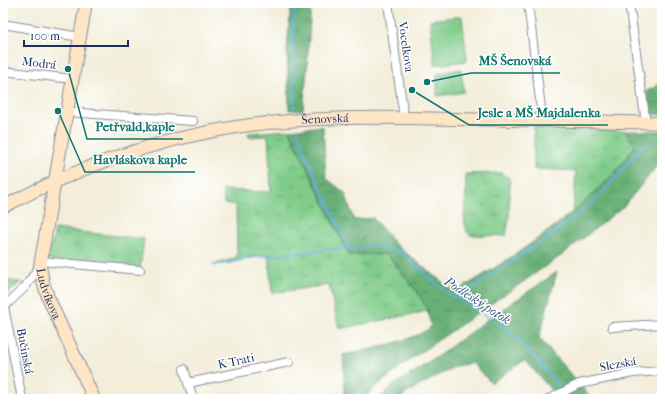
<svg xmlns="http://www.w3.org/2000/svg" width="665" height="402" font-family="'IM FELL French Canon',serif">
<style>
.grass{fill:url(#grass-tufts);stroke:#4e7e74}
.forest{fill:url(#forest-crowns);stroke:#42706a}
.park{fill:url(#park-crowns);stroke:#4e7e74}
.garden{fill:#80cc8a;stroke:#4e7e74}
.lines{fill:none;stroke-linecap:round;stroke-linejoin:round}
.stream{stroke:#64addc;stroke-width:2}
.street-casing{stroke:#878e9c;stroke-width:10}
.secondary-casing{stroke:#878e9c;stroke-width:14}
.street{stroke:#fff;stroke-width:8}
.secondary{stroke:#fde5c5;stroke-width:12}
.labels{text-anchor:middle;stroke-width:3;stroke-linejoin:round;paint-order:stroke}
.street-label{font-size:12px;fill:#1b2f5e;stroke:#fff}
.water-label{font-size:13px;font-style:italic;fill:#355b8a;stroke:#fff}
.leader{fill:none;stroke:#0f766e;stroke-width:1.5}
.callout-dot{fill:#0f766e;stroke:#fff;stroke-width:1.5}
.callout-label{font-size:13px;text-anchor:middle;font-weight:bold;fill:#0f766e;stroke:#fff;stroke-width:3;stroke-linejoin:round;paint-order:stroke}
</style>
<defs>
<pattern id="grass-tufts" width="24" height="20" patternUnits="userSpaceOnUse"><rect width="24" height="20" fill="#80cc8a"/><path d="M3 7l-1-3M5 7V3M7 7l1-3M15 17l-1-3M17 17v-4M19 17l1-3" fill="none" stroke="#68a674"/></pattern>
<pattern id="forest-crowns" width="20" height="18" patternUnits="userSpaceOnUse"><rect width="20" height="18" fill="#68b076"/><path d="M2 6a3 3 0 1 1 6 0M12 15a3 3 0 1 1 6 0" fill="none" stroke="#559064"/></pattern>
<pattern id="park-crowns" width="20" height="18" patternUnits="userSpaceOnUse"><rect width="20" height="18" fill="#80cc8a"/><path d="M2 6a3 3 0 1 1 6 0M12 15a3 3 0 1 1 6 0" fill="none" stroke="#68a674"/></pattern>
</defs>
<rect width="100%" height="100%" fill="#fff"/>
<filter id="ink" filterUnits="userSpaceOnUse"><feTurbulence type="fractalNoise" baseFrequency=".025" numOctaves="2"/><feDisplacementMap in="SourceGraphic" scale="8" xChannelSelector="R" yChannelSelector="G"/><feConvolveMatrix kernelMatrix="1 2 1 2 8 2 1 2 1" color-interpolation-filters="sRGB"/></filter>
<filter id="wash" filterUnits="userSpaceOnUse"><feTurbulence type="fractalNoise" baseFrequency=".012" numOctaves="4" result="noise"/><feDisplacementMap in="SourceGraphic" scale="16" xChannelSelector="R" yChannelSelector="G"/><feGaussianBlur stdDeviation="0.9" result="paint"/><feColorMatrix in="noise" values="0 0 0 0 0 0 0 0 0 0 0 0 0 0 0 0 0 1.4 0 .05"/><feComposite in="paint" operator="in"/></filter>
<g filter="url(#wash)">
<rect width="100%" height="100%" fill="#f3eeda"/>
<g class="grass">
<polygon points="534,127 625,131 635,146 614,174 573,212 576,171 534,169"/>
<path d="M289 130 349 255 387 254 418 293 428 311 339 329 329 285 272 293 268 256C249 257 232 263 213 265L235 258 237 254 236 204H224L223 190 271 192 268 136 249 137 248 133Z"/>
<path d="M501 173 508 177 510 181 509 219 506 236 470 235C461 228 465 203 466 192L467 190 466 188 465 174Z"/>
<polygon points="55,229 144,239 140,270 45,259 46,251 53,241"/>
<polygon points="3,280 21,282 3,298"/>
</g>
<g class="forest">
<polygon points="291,3 311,3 307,71 303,110 289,110 287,48"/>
<polygon points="662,83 662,115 650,114 647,91"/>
<path d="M323 126 326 178 345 193 354 220 373 218 396 245 455 292C511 259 566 222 613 175 621 167 628 156 635 146L625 131H662V160L624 206 562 255 414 357 374 388 364 399H345L343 355C366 350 414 341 431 327L428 311 418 293 387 254 349 255 289 130Z"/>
<polygon points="557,272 539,338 592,399 559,399 525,360 491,383 472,363 456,366 405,394 400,399 379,399 392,386 430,362 488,319"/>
</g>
<polygon class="park" points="461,69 464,92 437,96 437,74"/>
<polygon class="garden" points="462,16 467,61 435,65 430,20"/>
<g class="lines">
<g class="stream">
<polyline points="294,108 293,23 295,3"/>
<polyline points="298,131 305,153 349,248 377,246 395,250 403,254 443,290 509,330 563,390"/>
<polyline points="213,265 230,263 251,257 349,248"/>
<polyline points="458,298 542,242 594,202 647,142"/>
<polyline points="566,393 573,399"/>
</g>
</g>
</g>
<g filter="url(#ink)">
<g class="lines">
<g class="street-casing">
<g id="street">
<polyline points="388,3 404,118"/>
<polyline points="528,3 540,100 542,120"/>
<polyline points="629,3 646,123"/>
<polyline points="3,6 4,3"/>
<polyline points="3,24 80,37"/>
<polyline points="3,71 73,79"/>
<polyline points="67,112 193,121"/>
<polyline points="40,261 140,270"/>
<polyline points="4,307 22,399"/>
<polyline points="3,308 25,287 40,266"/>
<polyline points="612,327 662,324"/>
<polyline points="184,369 193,399"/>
<polyline points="188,383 289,362"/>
<polyline points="549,399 579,384 633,373 662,371"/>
</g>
</g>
<g class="secondary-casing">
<g id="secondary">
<path id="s1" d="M86 3 40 266 43 282 48 297 94 399"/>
<path id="s2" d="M3 207C76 168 154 140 236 127 307 116 380 117 452 119 522 120 592 121 662 123"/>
</g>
</g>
<use href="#street" class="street"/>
<use href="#secondary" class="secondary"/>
</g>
</g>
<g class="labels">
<g class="street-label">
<text transform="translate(406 47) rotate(82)" y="4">Vocelkova</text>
<text transform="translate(39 63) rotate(7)" y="4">Modrá</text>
<text dy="4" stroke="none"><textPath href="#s2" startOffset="337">Šenovská</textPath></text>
<text dy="4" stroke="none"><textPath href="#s1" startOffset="296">Ludvíkova</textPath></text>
<text transform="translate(25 351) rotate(79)" y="4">Bučinská</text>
<text transform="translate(236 361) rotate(-12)" y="4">K Trati</text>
<text transform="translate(618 364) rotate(-10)" y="4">Slezská</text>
</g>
<g class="water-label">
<text transform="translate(478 300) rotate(33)" y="5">Podleský potok</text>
</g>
</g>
<path class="leader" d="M427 82L471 73H560M412 90L469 125H608M68 69L87 139H183M58 111L85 172H195"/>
<g class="callout-dot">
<circle cx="427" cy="82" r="4"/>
<circle cx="412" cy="90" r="4"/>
<circle cx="68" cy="69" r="4"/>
<circle cx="58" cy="111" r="4"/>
</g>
<g class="callout-label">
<text x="515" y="65">MŠ Šenovská</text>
<text x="539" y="117">Jesle a MŠ Majdalenka</text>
<text x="135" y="131">Petřvald,kaple</text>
<text x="140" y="164">Havláskova kaple</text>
</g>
<rect width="665" height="402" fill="none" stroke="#fff" stroke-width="16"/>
<path d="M24 40v6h104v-6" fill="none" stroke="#1b2f5e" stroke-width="2"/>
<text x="30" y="40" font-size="12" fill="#1b2f5e" stroke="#ffffff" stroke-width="3" paint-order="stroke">100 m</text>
</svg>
